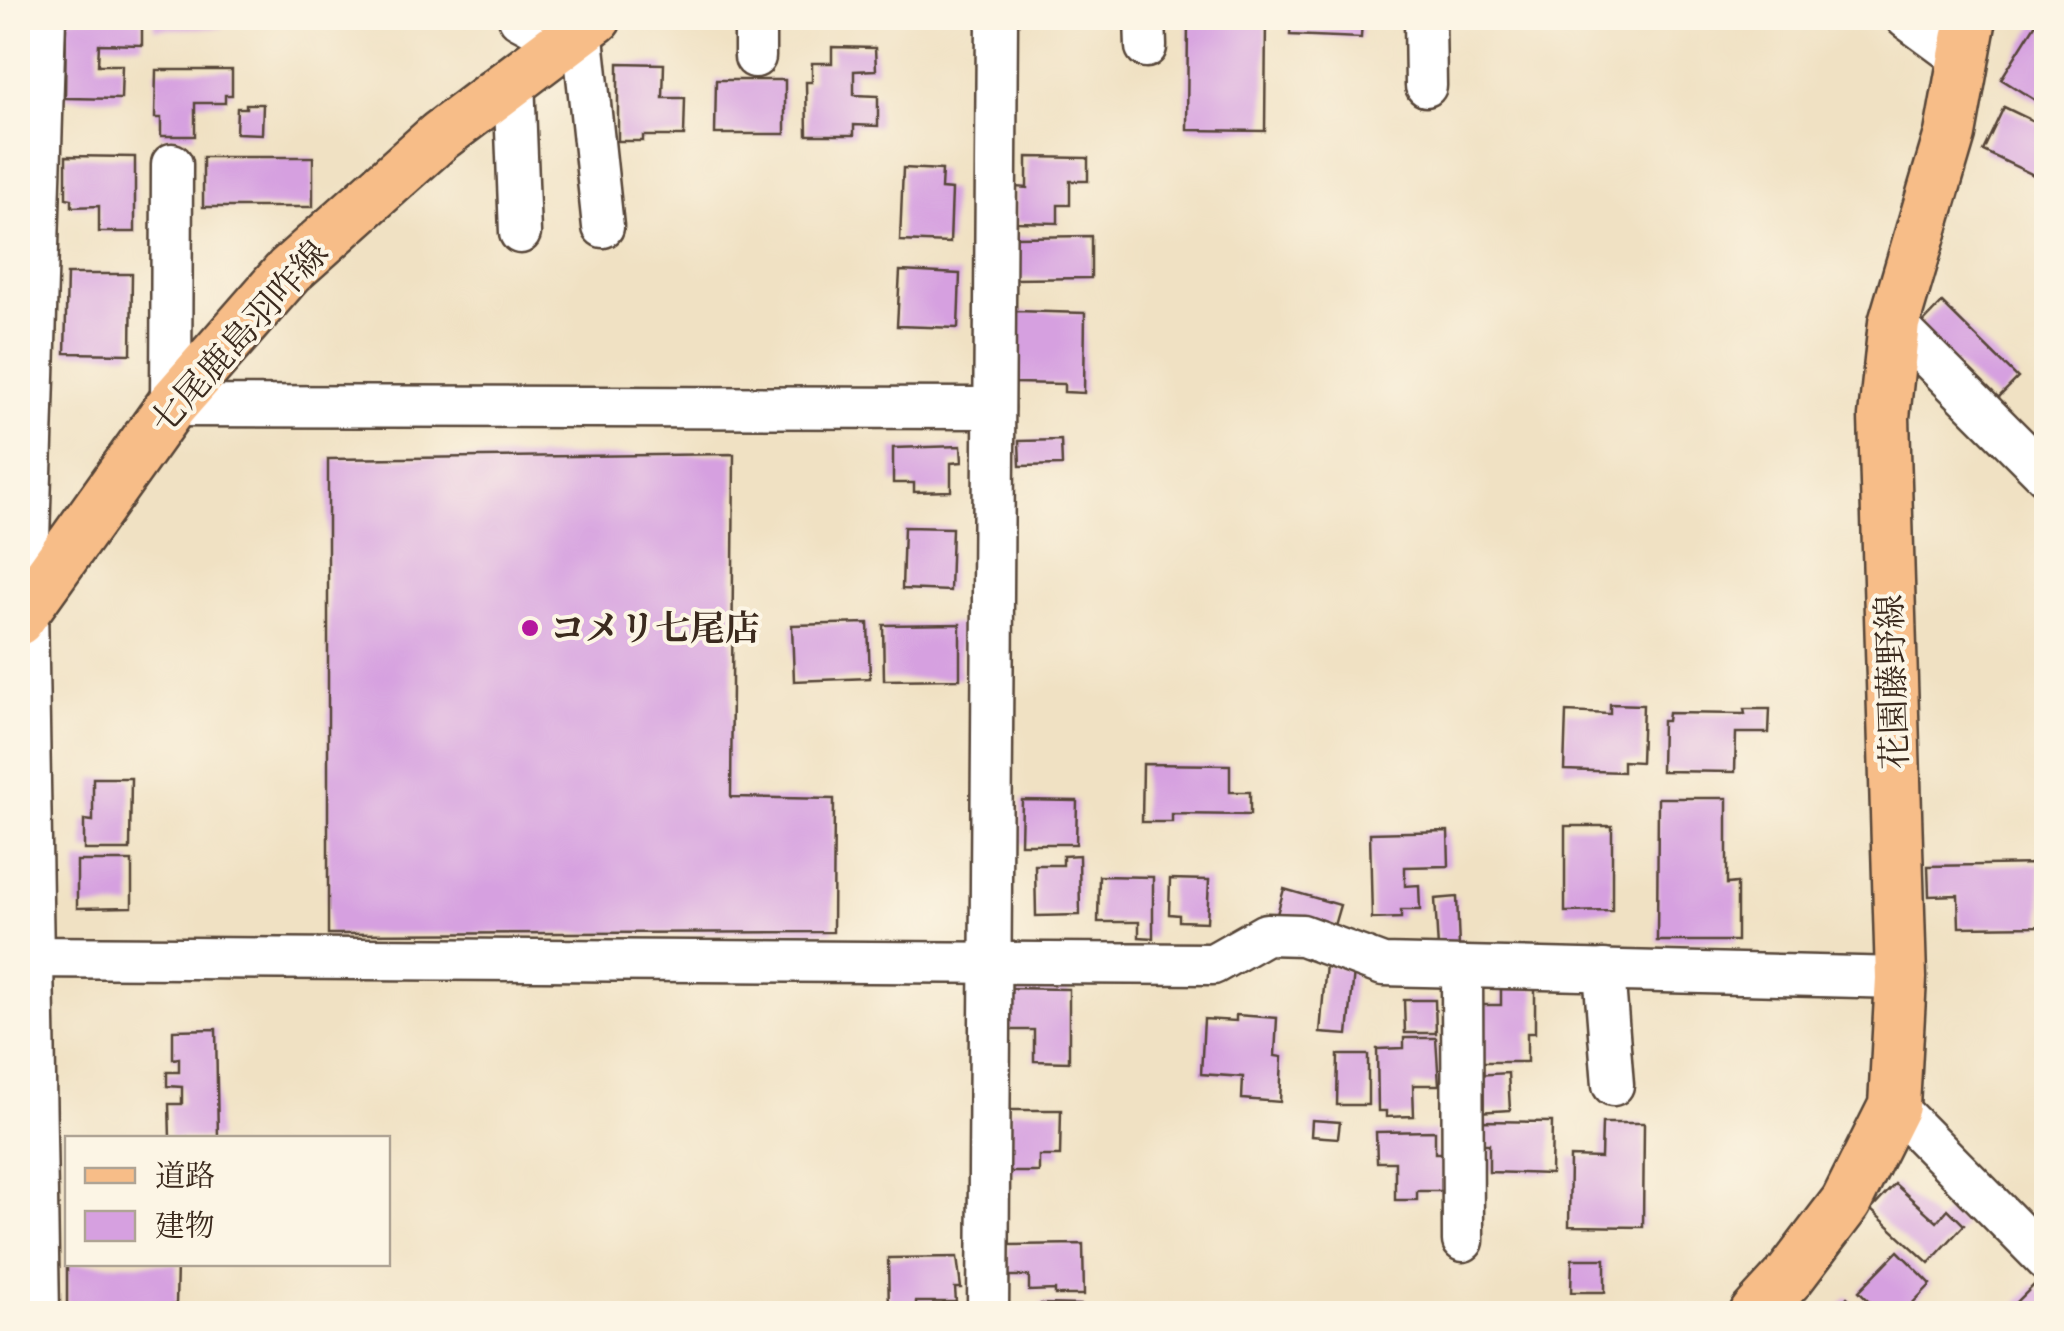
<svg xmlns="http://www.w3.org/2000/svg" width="2064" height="1331" font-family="'Gentium Book Plus','Noto Serif JP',serif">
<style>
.building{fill:#d6a0e0}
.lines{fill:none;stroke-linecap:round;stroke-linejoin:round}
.minor-casing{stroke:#564537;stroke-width:45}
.major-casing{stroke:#564537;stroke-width:55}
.minor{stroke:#fff;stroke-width:40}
.major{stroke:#f7bd88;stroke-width:50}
.poi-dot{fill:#b5179e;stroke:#fcf5e5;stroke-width:4}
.labels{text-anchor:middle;stroke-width:8;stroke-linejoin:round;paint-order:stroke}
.street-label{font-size:35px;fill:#3b2a1e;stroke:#fcf5e5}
.poi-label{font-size:35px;font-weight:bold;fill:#3b2a1e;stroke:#fcf5e5;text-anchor:start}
</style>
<rect width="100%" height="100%" fill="#fcf5e5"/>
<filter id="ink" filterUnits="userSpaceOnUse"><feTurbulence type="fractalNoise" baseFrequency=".01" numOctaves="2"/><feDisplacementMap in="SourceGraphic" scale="20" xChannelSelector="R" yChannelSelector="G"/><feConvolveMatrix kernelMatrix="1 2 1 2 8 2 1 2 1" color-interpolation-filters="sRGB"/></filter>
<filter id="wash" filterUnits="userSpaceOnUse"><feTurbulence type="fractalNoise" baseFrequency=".0048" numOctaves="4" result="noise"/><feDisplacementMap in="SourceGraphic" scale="40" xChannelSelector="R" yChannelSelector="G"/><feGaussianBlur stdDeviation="2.25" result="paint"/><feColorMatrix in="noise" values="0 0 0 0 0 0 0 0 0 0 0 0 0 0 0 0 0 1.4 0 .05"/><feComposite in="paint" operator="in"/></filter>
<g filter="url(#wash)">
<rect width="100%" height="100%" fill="#f0e1c3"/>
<g id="blocks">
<g class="building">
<polygon points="66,18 142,18 142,45 99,44 98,65 122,65 121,99 65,98"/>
<polygon points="154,18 222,18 222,28 154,29"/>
<polygon points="1188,18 1266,18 1265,131 1187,130"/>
<polygon points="1291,18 1362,18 1361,38 1290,35"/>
<polygon points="2036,23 2046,29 2046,107 2001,79"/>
<polygon points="832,47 875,48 876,70 854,71 854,95 878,96 878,126 854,125 854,135 807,135 806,82 812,82 812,63 832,63"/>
<polygon points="618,63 664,64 663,98 685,98 684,136 643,136 643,141 618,141"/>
<polygon points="156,70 232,70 232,95 225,95 225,103 195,103 195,136 161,136 161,118 155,118"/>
<polygon points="716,80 785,80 785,134 715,134"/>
<polygon points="246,104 263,104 262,134 236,133 237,108 246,108"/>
<polygon points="2004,107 2046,127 2044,180 1983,151"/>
<polygon points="66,156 135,157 135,232 99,232 99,206 72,207 72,199 66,198"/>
<rect x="18" y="157" width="6" height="37"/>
<rect x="203" y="157" width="110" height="50"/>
<polygon points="1027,157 1088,158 1088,181 1070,181 1070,205 1058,205 1058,223 1016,222 1016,187 1027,188"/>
<polygon points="903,168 942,170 941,189 952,190 950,243 900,241"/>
<polygon points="1091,236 1091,278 1014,279 1013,237"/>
<polygon points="900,271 960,274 958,328 897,326"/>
<polygon points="67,274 132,274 131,354 65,353"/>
<polygon points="1942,303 2018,378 1997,399 1916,330"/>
<polygon points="1015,311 1085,313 1084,393 1064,392 1064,384 1013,383"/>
<polygon points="1061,440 1062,465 1020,466 1019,441"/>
<polygon points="961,446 962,462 951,463 951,491 914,492 914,483 893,483 893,448"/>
<polygon points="734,454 731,797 834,799 833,932 328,934 328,459"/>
<polygon points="904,527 952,528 950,591 902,589"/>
<polygon points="868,623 870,678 794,681 792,625"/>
<polygon points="960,624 960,679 884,680 883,625"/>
<polygon points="1610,704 1643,705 1641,762 1623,761 1623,772 1564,770 1566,712 1610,714"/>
<polygon points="1744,709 1770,709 1769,733 1736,733 1735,772 1661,771 1662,721 1667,721 1668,713 1745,714"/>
<polygon points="1143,764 1230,765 1230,792 1250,792 1250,815 1172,814 1172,822 1142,822"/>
<polygon points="93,778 131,778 130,850 84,850 84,820 93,821"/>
<polygon points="1658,798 1727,798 1727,884 1737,883 1737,941 1657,941"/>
<polygon points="1022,800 1077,801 1076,844 1021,844"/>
<polygon points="1565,826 1612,826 1612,911 1565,912"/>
<polygon points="1448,831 1449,866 1405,867 1405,886 1419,885 1420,910 1401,910 1401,918 1372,919 1370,833"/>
<polygon points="1079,855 1080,915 1036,916 1035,865 1063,865 1063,856"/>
<polygon points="77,861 132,861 132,907 77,908"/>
<polygon points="2040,864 2042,926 1959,927 1958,895 1929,896 1928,866"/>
<polygon points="1099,876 1153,877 1153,938 1139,937 1139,922 1098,922"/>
<polygon points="1170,879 1209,880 1207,922 1179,921 1179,915 1169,914"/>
<polygon points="1284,889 1340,905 1333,929 1277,914"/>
<polygon points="1457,897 1459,948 1438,949 1435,899"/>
<polygon points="1326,964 1354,971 1348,1035 1320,1033"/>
<polygon points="1005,988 1069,989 1069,1062 1034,1061 1034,1030 1005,1030"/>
<polygon points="1501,989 1535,989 1535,1033 1527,1033 1527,1062 1476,1062 1476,1005 1501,1005"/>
<polygon points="1404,1000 1435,1000 1436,1033 1405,1033"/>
<polygon points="1236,1015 1277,1018 1275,1056 1282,1057 1280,1102 1242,1099 1243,1077 1201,1074 1204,1019 1236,1021"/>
<polygon points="216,1029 218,1138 170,1138 169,1104 182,1104 182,1087 167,1086 167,1072 179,1072 179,1058 173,1059 173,1030"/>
<polygon points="1404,1038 1436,1038 1439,1085 1413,1085 1414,1116 1386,1117 1386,1111 1378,1111 1377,1049 1404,1048"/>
<polygon points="1338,1055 1368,1055 1368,1105 1337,1105"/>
<polygon points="1508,1073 1510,1110 1477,1112 1475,1075"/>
<polygon points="1010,1110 1061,1110 1060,1156 1039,1156 1039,1172 1009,1172"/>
<polygon points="1312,1120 1340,1122 1338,1138 1311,1136"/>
<polygon points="1481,1121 1552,1122 1551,1174 1489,1172 1489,1144 1480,1144"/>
<polygon points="1602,1123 1644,1123 1643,1227 1569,1226 1570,1157 1601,1158"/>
<polygon points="1435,1131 1435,1153 1443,1153 1443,1191 1417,1191 1417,1200 1395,1200 1395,1162 1377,1162 1376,1132"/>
<polygon points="1895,1184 1937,1222 1948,1209 1964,1225 1929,1263 1871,1210"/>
<polygon points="1083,1244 1084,1295 1055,1295 1055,1290 1029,1291 1029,1276 1009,1276 1008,1245"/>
<polygon points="1898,1251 1931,1284 1902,1314 1882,1314 1859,1291"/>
<polygon points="957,1257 961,1288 955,1288 956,1302 916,1302 916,1314 889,1314 888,1258"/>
<polygon points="1572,1259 1605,1259 1605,1292 1571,1292"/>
<polygon points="67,1264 177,1264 176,1305 67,1304"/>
<polygon points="2034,1285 2046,1297 2046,1314 2021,1314 2013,1306"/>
<polygon points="1847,1297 1864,1314 1823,1314 1830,1307 1834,1311"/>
<polygon points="1041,1304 1082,1305 1082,1314 1041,1314"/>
</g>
</g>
</g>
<g filter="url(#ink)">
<use href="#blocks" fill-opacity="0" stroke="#564537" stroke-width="2.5"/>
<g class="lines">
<g class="minor-casing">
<g id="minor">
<polyline points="519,18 564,42"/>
<polyline points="1145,18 1146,47"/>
<polyline points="1425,18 1426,86"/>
<polyline points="1906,18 1963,60"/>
<polyline points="582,28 603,227"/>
<polyline points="755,57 755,18"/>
<polyline points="514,79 520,233"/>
<polyline points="172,164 171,406 994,408"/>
<polyline points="1894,323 2046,475"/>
<polyline points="18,957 1213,964 1266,934 1302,935 1383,965 1901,978"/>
<polyline points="1462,967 1463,1241"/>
<polyline points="1604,970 1613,1085"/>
<polyline points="1894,1106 2046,1260"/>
<polyline points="39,1314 27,605 45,18"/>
<polyline points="988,1314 997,18"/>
</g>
</g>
<g class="major-casing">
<g id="major">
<polyline points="18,620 171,406 289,271 440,136 596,18"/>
<polyline points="1755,1314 1789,1277 1846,1202 1894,1106 1901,978 1884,417 1894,323 1950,134 1971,18"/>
</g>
</g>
<use href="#minor" class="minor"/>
<use href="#major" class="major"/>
</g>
</g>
<circle class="poi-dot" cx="530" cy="628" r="10"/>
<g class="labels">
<g class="street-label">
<text transform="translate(239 337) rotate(-48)" y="12">七尾鹿島羽咋線</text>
<text transform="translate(1892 682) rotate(-92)" y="12">花園藤野線</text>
</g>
<g class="poi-label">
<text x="550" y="640">コメリ七尾店</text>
</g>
</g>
<rect width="2064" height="1331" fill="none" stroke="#fcf5e5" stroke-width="60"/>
<rect x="65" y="1136" width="325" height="130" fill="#fcf5e5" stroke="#afa495" stroke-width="2.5"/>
<rect x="85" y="1168" width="50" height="15" fill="#f7bd88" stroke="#afa495" stroke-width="2.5"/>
<text x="155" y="1186" font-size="30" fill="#3b2a1e">道路</text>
<rect x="85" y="1211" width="50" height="30" fill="#d6a0e0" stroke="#afa495" stroke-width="2.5"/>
<text x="155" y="1236" font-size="30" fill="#3b2a1e">建物</text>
</svg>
